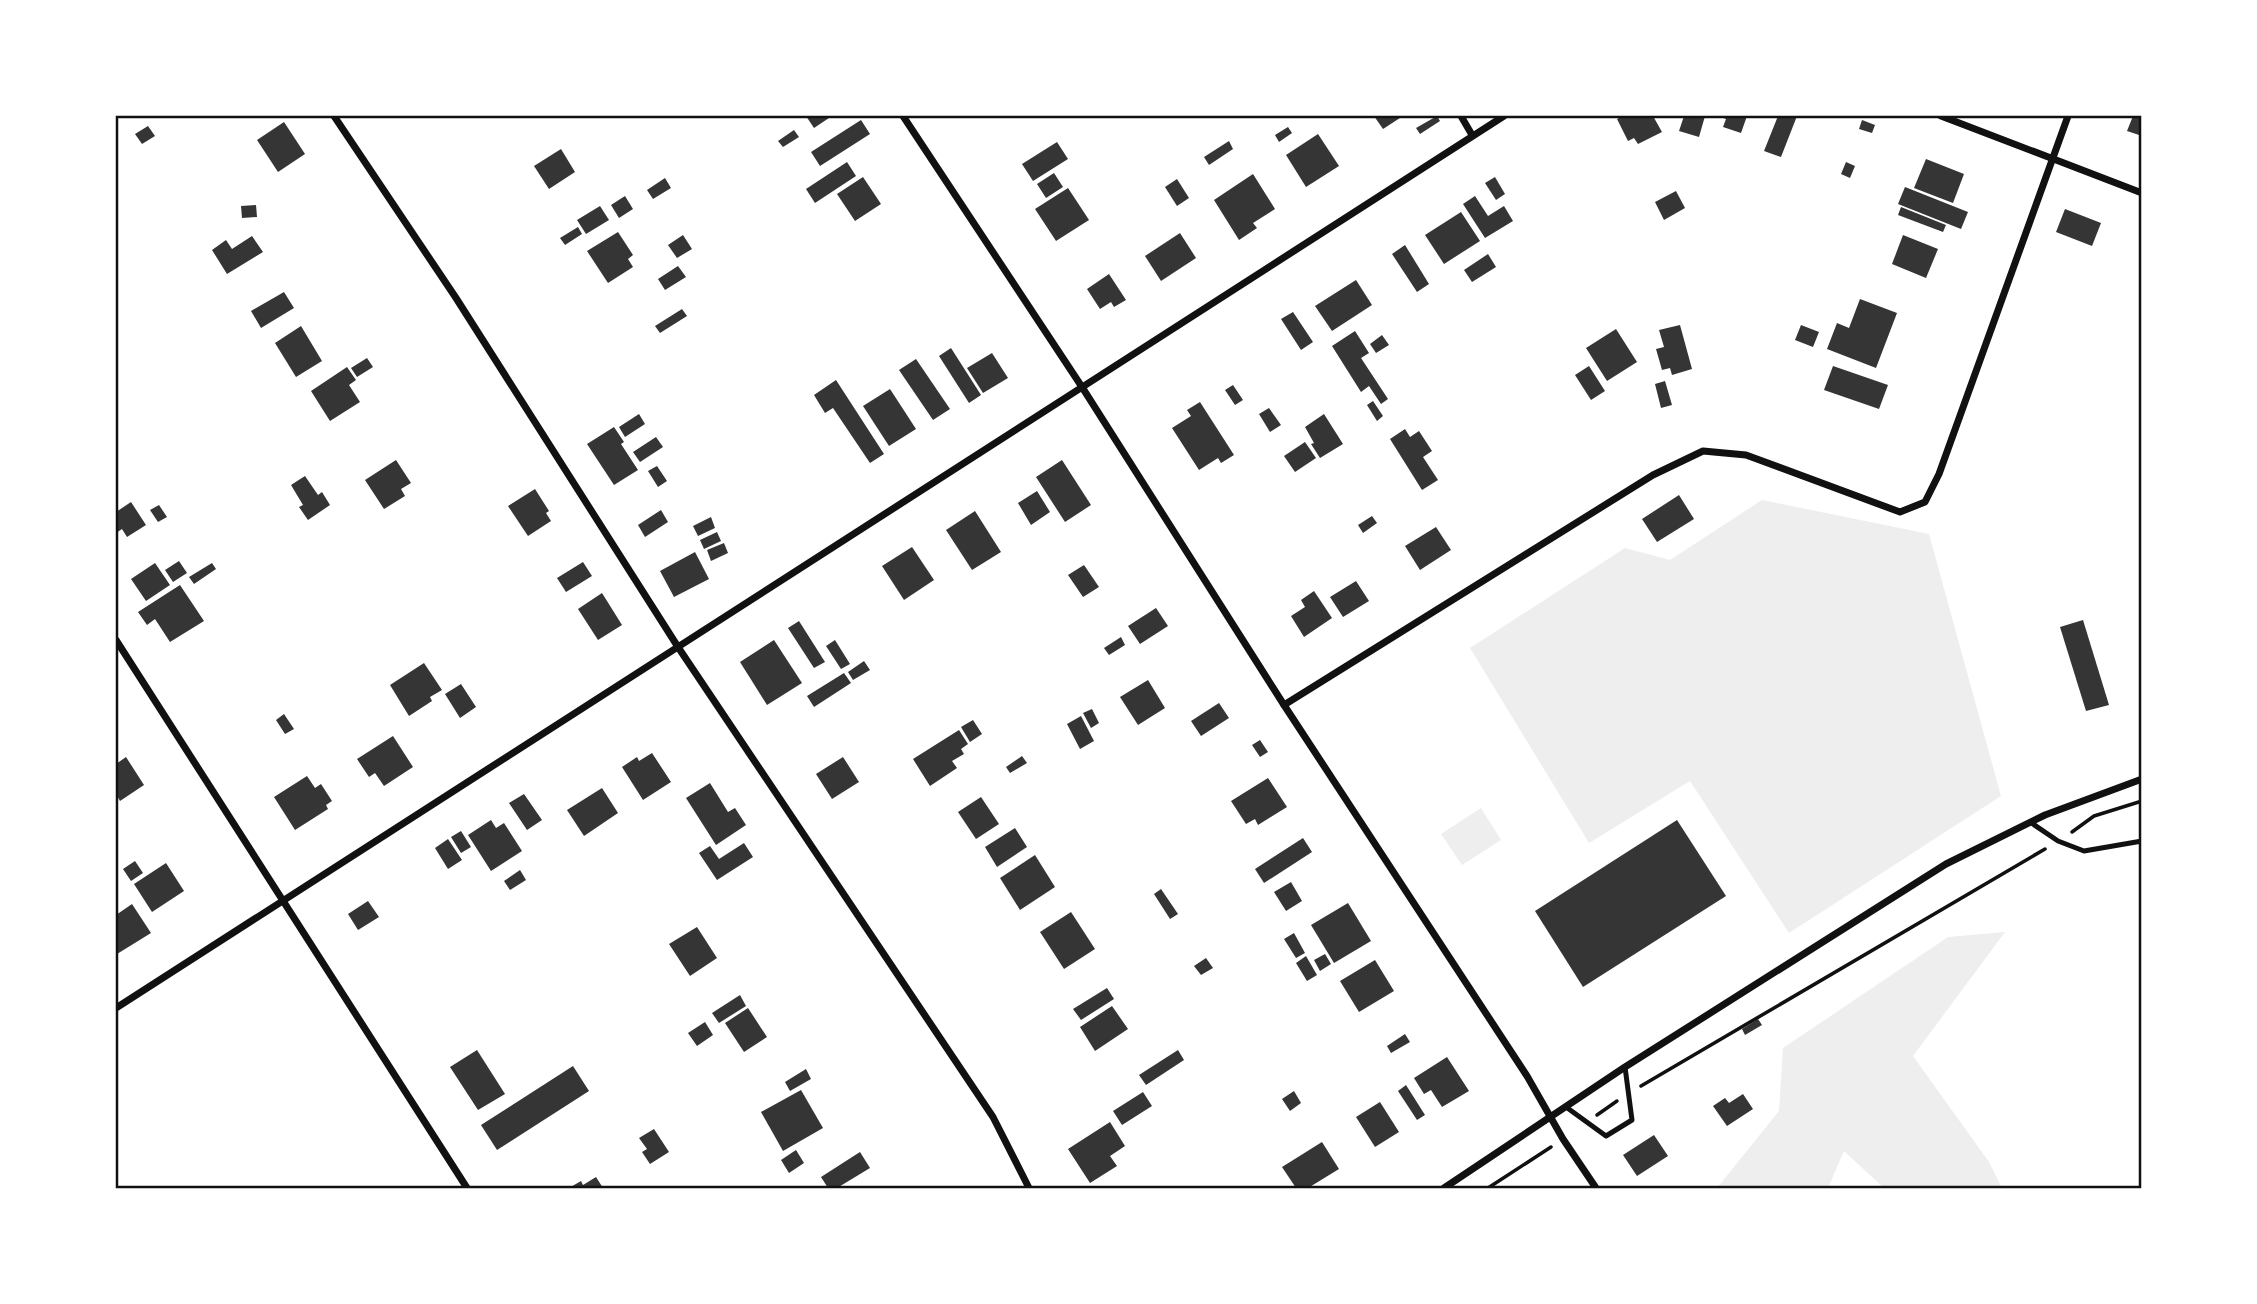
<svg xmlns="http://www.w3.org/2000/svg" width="2257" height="1304" font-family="Mulish,sans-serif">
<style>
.green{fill:#eee}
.building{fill:#353535}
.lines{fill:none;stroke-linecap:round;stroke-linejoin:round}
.path{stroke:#111;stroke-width:3.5}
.service{stroke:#111;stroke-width:5}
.minor{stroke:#111;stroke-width:7}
.neatline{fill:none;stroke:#111;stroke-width:2.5}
</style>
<rect width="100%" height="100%" fill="#fff"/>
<g class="green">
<polygon points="1762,500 1929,534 2001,796 1789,933 1690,781 1589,843 1470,648 1625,548 1670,560"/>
<polygon points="1481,808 1501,840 1462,865 1441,834"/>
<polygon points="2005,932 1913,1056 1989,1162 2002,1188 1884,1188 1844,1151 1828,1188 1717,1188 1779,1111 1783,1048 1948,937"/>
</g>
<g class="building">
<polygon points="806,116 832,116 814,128"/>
<polygon points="1374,116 1403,116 1383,129"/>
<polygon points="1437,116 1440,121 1420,134 1416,128"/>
<polygon points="1623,116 1653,116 1662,132 1638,144 1634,138 1628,141 1617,119"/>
<polygon points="1684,116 1705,116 1699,137 1679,131"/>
<polygon points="1718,116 1747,116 1741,133 1723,127 1726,119"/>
<polygon points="1778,116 1797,116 1781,157 1764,151"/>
<polygon points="2133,116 2142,116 2142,136 2127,131"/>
<polygon points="861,120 870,134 820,166 811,152"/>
<polygon points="1862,120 1875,125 1872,133 1859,129"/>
<polygon points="284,122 305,154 278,172 257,140"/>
<polygon points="148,126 155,136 142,144 135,134"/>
<polygon points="1288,127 1292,133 1279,142 1275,135"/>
<polygon points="794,130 799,137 783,147 778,141"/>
<polygon points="1318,134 1339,166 1306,187 1286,155"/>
<polygon points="1229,141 1233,149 1209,165 1204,157"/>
<polygon points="1057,142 1068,159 1033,181 1022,164"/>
<polygon points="561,149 575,172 549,189 534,166"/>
<polygon points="1926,159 1964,174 1953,203 1914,188"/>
<polygon points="847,162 856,176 815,203 806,189"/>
<polygon points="1846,162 1855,166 1850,178 1841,174"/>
<polygon points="1054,173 1063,187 1046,198 1037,184"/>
<polygon points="1253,174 1275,209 1253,223 1257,228 1239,240 1214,200"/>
<polygon points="863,177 881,204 855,221 837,194"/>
<polygon points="1495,177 1505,194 1496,200 1485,183"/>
<polygon points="665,178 671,188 653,199 647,190"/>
<polygon points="1177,179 1189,198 1177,206 1165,187"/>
<polygon points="1905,187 1968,212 1961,229 1898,204"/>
<polygon points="1068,188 1089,220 1056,241 1035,209"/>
<polygon points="1676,191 1685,208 1664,220 1655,202"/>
<polygon points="625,196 633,209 619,218 611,205"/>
<polygon points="1475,196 1488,216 1504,206 1513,221 1485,238 1463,204"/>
<polygon points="256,205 257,217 242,218 241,206"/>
<polygon points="600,206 609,220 586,234 577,220"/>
<polygon points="1901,207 1946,225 1943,232 1898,215"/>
<polygon points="2065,209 2101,223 2092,246 2056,232"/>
<polygon points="1461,212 1480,241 1444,264 1425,235"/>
<polygon points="578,227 582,234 565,245 560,238"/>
<polygon points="618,232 633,255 628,259 633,267 608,283 587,251"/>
<polygon points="1180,233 1196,258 1161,281 1145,256"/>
<polygon points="683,235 692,249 677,258 668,245"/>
<polygon points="1903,235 1938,249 1926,278 1892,264"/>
<polygon points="252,236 263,252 227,274 212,250 226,240 232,249"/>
<polygon points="1405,245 1429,284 1417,292 1392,254"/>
<polygon points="1488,254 1496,267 1472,282 1464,270"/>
<polygon points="678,266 686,277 665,290 658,279"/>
<polygon points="1109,274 1126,300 1114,307 1111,302 1100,309 1087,289"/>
<polygon points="1356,280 1372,305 1332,331 1315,306"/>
<polygon points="284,292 294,308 261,328 251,311"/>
<polygon points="1860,299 1897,313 1876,368 1827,349 1837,323 1849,328"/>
<polygon points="682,309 687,316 660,333 655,326"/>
<polygon points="1293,312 1313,342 1301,350 1281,319"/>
<polygon points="1680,325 1692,369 1672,375 1670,368 1662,370 1656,349 1664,347 1659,330"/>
<polygon points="1801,325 1819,332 1813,347 1795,340"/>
<polygon points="301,326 322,361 296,377 275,343"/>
<polygon points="1616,329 1637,362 1607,381 1586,348"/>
<polygon points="1355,331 1369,353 1361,358 1388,399 1381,404 1369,386 1361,392 1332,346"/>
<polygon points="1382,335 1389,345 1376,353 1370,344"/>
<polygon points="951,348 981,395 969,403 939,356"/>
<polygon points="992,353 1008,378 983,393 967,368"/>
<polygon points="367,358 373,367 357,377 351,368"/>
<polygon points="916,359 950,409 933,420 899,370"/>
<polygon points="1589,366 1605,391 1591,400 1575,375"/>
<polygon points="1833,366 1888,385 1879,409 1824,390"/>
<polygon points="347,367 356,380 349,385 360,402 330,421 311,391"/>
<polygon points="836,380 884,454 870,463 833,408 825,413 814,395"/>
<polygon points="1665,381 1672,405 1661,408 1655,384"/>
<polygon points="1233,385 1243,400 1235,405 1225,390"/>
<polygon points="890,389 916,429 889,446 863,406"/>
<polygon points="1373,401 1383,416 1377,421 1367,405"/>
<polygon points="1200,402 1234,455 1221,463 1218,458 1199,470 1172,428 1191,416 1187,410"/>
<polygon points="1269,408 1281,425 1270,432 1259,414"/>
<polygon points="639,414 645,424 625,437 619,427"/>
<polygon points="1324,414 1343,444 1320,458 1311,444 1314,443 1305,427"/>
<polygon points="614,427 624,442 621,444 638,470 614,485 587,444"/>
<polygon points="1405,429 1410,437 1419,431 1432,451 1423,457 1438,480 1422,490 1390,439"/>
<polygon points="656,437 663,447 640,462 633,452"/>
<polygon points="1305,442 1316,458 1295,472 1284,456"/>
<polygon points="396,460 411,483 401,489 405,496 384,509 365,480"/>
<polygon points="1062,460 1091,505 1065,522 1036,477"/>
<polygon points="657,466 667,481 658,487 648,471"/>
<polygon points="305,476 318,495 322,492 330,505 308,520 299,507 303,505 291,485"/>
<polygon points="535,489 549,511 546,513 551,521 528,536 508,506"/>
<polygon points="1037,491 1050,512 1031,525 1018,503"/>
<polygon points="1679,495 1694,519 1657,542 1642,519"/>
<polygon points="131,502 146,525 127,537 122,529 116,533 116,512"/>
<polygon points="159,505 167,517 158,522 150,510"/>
<polygon points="661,510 668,522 645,537 638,525"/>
<polygon points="975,511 1001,552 972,570 946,530"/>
<polygon points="1372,516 1377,523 1363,533 1358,525"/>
<polygon points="711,517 715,528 698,536 693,526"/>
<polygon points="1436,527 1451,550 1420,570 1405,546"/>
<polygon points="717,532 721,541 704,549 700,540"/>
<polygon points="724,543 728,553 711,561 707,550"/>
<polygon points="912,547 934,580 904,600 882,566"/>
<polygon points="695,552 709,579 674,597 660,571"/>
<polygon points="179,561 187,573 173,582 165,570"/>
<polygon points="583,562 592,576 566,592 557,578"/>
<polygon points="155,563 170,585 146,601 131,579"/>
<polygon points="212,563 216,569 194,584 189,577"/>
<polygon points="1084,565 1099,587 1083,597 1068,575"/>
<polygon points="1356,581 1369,601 1343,617 1330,597"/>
<polygon points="180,585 204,621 170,642 155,619 147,625 138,612"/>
<polygon points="1314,591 1332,618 1304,637 1291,616 1305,607 1301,600"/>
<polygon points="602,593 622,625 598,640 578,609"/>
<polygon points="1156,608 1168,626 1140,644 1128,626"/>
<polygon points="2083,620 2109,705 2086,711 2060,627"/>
<polygon points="799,621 825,662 814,668 788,628"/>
<polygon points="1121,637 1125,645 1109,655 1104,648"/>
<polygon points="774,640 802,683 767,705 740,662"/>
<polygon points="835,640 850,664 841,669 826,646"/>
<polygon points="864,661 870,670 853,680 848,672"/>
<polygon points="424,663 442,690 430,697 432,701 409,716 390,685"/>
<polygon points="844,673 851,683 814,707 807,696"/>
<polygon points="1148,680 1165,708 1138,725 1120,697"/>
<polygon points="461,684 476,707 460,718 445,694"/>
<polygon points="1219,703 1229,718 1201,736 1191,721"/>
<polygon points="1092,709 1099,723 1091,728 1083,713"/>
<polygon points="284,714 294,729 285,734 276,720"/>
<polygon points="1081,716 1094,741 1080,749 1067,724"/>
<polygon points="973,720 982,734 970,742 961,727"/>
<polygon points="959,730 968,744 961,749 964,754 952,761 957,768 930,786 913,759"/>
<polygon points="393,736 413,767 384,786 375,773 369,777 357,759"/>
<polygon points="1260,740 1268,752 1260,757 1252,745"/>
<polygon points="652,753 671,782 643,800 622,767 637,757 639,761"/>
<polygon points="1022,756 1027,763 1010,773 1006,767"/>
<polygon points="126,757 144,785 120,801 116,794 116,764"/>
<polygon points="843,757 859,782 832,799 816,774"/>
<polygon points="307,776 315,788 321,784 332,801 326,805 328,809 295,830 274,797"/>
<polygon points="1268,778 1287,807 1258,825 1255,819 1246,824 1231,801"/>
<polygon points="710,783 728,812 735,808 746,825 716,845 686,798"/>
<polygon points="602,788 618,813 584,836 567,810"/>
<polygon points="524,794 542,820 527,830 509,803"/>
<polygon points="981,797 999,824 976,839 958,812"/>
<polygon points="491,820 496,828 504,823 522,851 491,871 468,835"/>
<polygon points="1677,820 1726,896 1583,987 1535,911"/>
<polygon points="1015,828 1027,847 997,867 985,847"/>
<polygon points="461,831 471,847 461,853 451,837"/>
<polygon points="1303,838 1312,852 1264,883 1255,869"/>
<polygon points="448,839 462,860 448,869 435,848"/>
<polygon points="744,843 753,857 717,880 699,853 710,846 719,859"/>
<polygon points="1035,855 1055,887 1020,910 1000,878"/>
<polygon points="135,861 143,873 131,881 123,869"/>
<polygon points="166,863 184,891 152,912 134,884"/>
<polygon points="520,870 526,880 510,890 504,881"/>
<polygon points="1291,882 1302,901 1286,911 1274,892"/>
<polygon points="1161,889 1178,914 1170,919 1154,894"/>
<polygon points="368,901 379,917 358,930 348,914"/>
<polygon points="1348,903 1371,941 1334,963 1311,925"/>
<polygon points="132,904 151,933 117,954 116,915"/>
<polygon points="1071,912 1095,949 1064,969 1040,932"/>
<polygon points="697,927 717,958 690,976 669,944"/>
<polygon points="1294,933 1305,953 1296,958 1284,939"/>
<polygon points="1325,954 1331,964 1320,971 1314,960"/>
<polygon points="1306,956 1317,975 1307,981 1296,963"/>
<polygon points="1206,958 1213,968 1201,975 1194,966"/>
<polygon points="1375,960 1394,991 1359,1012 1340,981"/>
<polygon points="1107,988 1114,999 1081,1020 1073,1009"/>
<polygon points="740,995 746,1006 719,1023 712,1013"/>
<polygon points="1112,1006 1128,1029 1095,1051 1080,1027"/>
<polygon points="748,1008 767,1037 744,1052 725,1023"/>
<polygon points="1758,1019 1762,1025 1745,1035 1742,1029"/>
<polygon points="705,1022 713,1035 697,1046 688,1033"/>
<polygon points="1405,1034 1410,1042 1391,1053 1387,1046"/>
<polygon points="477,1050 505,1094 478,1110 450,1067"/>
<polygon points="1178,1050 1184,1060 1146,1085 1139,1075"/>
<polygon points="1447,1057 1469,1091 1442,1107 1431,1090 1424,1094 1414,1078"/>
<polygon points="573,1066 589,1091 497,1150 481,1125"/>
<polygon points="806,1069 811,1079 790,1091 785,1082"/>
<polygon points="1406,1085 1425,1115 1417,1120 1398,1091"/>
<polygon points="801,1090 823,1128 783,1151 761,1112"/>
<polygon points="1294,1091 1301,1103 1290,1111 1282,1099"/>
<polygon points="1143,1092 1152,1106 1122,1125 1113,1111"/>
<polygon points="1743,1094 1753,1109 1727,1126 1713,1106 1725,1098 1729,1103"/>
<polygon points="1380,1102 1399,1132 1375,1147 1356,1117"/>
<polygon points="1110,1122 1125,1146 1110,1156 1117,1166 1090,1183 1068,1149"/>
<polygon points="654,1129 669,1152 650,1164 642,1152 647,1149 639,1138"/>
<polygon points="1654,1135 1668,1156 1637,1176 1623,1155"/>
<polygon points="1322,1142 1339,1169 1308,1188 1296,1188 1282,1167"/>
<polygon points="796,1150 804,1163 789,1173 781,1160"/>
<polygon points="860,1152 870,1168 837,1188 828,1188 821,1177"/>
<polygon points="596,1177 603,1188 569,1188 581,1181 583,1185"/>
</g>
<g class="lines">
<g class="path">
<polyline points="2072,832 2094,816 2142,801"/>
<polyline points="1641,1086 2045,849"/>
<polyline points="1597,1115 1617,1101"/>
<polyline points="1488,1188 1551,1147"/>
</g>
<g class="service">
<polyline points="2030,822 2058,841 2084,851 2142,841"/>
<polyline points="1566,1107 1606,1136 1632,1120 1625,1067"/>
</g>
<g class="minor">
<polyline points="334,116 456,298 678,647 993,1117 1029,1188"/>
<polyline points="903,116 1082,387 1284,705 1527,1076 1563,1139 1596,1188"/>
<polyline points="1461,116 1472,135"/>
<polyline points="1941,116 2142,193"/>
<polyline points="116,640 467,1188"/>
<polyline points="1284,705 1653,475 1703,451 1746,455 1900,512 1925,502 1939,474 2068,116"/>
<polyline points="116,1008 1504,116"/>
<polyline points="1444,1188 1625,1067 1946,864 2045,815 2142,779"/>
</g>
</g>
<rect width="2257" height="1304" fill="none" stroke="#ffffff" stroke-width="234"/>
<rect x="117" y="117" width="2023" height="1070" class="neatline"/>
</svg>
